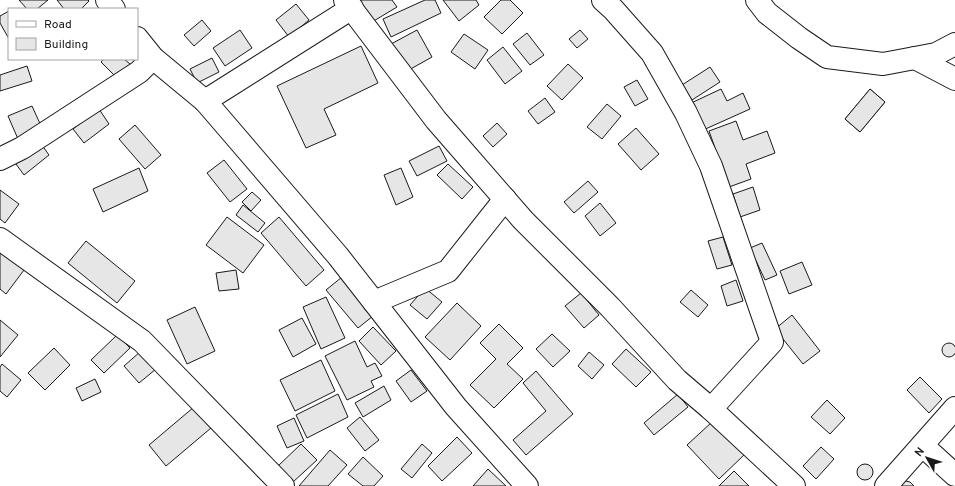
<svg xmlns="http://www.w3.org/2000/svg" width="955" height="486" font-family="Overpass,sans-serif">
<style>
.building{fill:#e6e6e6;stroke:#1a1a1a}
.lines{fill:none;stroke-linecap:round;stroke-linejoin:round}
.minor-casing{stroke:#1a1a1a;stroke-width:24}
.minor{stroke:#fff;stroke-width:22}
</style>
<rect width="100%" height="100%" fill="#fff"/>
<g class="building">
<polygon points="19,0 48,0 37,9 27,9"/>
<polygon points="57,0 88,0 89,1 81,9 64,9"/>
<polygon points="360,0 392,0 397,7 372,22 359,1"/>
<polygon points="425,0 435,0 441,13 391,37 383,19"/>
<polygon points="443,0 476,0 479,5 459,21"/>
<polygon points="501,0 510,0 523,13 502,34 484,17"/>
<polygon points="296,4 309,20 289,37 276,20"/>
<polygon points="9,11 9,39 0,23 0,16"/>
<polygon points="202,20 211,31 194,46 184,35"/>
<polygon points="240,30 252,48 225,66 213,48"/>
<polygon points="417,30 432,57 407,71 391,44"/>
<polygon points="580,30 588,39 577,48 569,39"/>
<polygon points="527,33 544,55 530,65 513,44"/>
<polygon points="464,34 488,50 475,69 451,52"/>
<polygon points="361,46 378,83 324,109 336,135 306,148 277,86"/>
<polygon points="503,47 522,71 505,84 487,60"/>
<polygon points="212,58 219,72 197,83 190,69"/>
<polygon points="104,59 124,59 130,64 117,78 101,62"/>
<polygon points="568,64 583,78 562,100 547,86"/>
<polygon points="27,66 32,81 0,91 0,75"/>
<polygon points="710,67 720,82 692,100 682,85"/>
<polygon points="637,80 648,99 635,106 624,87"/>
<polygon points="721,89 727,101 743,93 750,109 701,131 689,104"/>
<polygon points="870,89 885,102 860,132 845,119"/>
<polygon points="870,89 885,102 860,132 845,119"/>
<polygon points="545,98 555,112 538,124 528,111"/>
<polygon points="607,104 621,116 602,139 587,127"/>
<polygon points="32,106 42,128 18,139 8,116"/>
<polygon points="99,109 109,124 84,143 73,129"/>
<polygon points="736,121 743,140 767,131 775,153 746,164 751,179 729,187 709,131"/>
<polygon points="497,123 507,134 493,147 483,136"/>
<polygon points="135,125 161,155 145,169 119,139"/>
<polygon points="636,128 659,154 641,170 618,144"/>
<polygon points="39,141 49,155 24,175 13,160"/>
<polygon points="439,146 447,161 417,176 409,161"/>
<polygon points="224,160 247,189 230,202 207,173"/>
<polygon points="448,164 473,187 462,199 437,175"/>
<polygon points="139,168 148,191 103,212 93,189"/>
<polygon points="401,168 413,197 396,205 384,175"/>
<polygon points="588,181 598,192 574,213 564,202"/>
<polygon points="753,187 760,210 740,217 733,194"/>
<polygon points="0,190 19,204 5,223 0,219"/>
<polygon points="252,192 261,200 251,211 242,202"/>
<polygon points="600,203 616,223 600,236 585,216"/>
<polygon points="243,205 265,223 258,232 236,215"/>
<polygon points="227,217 264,245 243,273 206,245"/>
<polygon points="279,217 324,270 306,286 261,233"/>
<polygon points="723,237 732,265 717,269 708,241"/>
<polygon points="86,241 135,281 117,303 68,263"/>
<polygon points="762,243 777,275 765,280 750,248"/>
<polygon points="0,251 24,270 6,294 0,289"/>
<polygon points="802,262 812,285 789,294 780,271"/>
<polygon points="236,270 239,289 219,291 216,273"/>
<polygon points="342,277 373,316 358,328 326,290"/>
<polygon points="736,280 743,301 727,306 721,286"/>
<polygon points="425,288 442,302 427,319 410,305"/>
<polygon points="691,290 708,305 698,317 680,302"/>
<polygon points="581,293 599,315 584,328 565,306"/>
<polygon points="326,297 345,338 321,349 303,307"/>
<polygon points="457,303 481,326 450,360 425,337"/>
<polygon points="195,307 215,351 187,364 167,320"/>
<polygon points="792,315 820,351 803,364 775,329"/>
<polygon points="302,318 316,344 293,357 279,330"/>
<polygon points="0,320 18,335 0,357"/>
<polygon points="499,324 523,348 507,364 523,379 494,408 470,385 496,359 480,343"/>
<polygon points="373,327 396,351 381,365 359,341"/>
<polygon points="552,334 570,351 553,367 536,349"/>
<polygon points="117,335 130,348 104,373 91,360"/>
<polygon points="355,341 367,367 375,363 382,376 371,381 374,387 347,400 325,356"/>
<circle cx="949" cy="350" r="7"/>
<polygon points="54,348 70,365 45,390 28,373"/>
<polygon points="626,349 651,372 636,387 612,364"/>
<polygon points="141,351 156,369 139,383 124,366"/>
<polygon points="589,352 604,365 592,379 578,366"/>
<polygon points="321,360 335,391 295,411 280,380"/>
<polygon points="2,364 21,380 7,397 0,391 0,367"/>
<polygon points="411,370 427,391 411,402 396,381"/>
<polygon points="536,371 573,414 526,455 513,440 546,411 523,383"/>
<polygon points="920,377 942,399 929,413 907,390"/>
<polygon points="95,379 101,392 82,401 76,388"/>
<polygon points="384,386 391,400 363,417 355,403"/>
<polygon points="338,394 348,417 307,438 296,415"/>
<polygon points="678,394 688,407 654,435 644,423"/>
<polygon points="827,400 845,418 830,434 811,417"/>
<polygon points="194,407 211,428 166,466 149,445"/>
<polygon points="360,417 379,440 365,451 347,428"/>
<polygon points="294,418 304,441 287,448 277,426"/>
<polygon points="712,422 744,455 719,479 687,445"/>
<polygon points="457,437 472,453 442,481 428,466"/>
<polygon points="301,444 317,460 293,482 278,466"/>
<polygon points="422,444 432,453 412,478 401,469"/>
<polygon points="821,447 834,459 816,479 803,466"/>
<polygon points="330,450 347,465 328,486 299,486"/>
<polygon points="363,457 383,476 374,486 363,486 348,474"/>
<circle cx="865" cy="472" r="8"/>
<polygon points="488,469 506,486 473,486"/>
<polygon points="734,471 749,486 719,486"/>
<polygon points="906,481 910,482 914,486 899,486"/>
</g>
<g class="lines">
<g class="minor-casing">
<g id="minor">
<polyline points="107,0 114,9"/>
<polyline points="345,0 436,120 523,220 610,307 677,380 711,409 794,486"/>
<polyline points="603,0 613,9 652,53 686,113 711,166 772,342 711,409"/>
<polyline points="757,0 767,13 799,38 827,57 883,64 936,54 955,44"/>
<polyline points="137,38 153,58 205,101 338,256 456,407 527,486"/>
<polyline points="915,58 955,79"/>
<polyline points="205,101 352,8"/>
<polyline points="0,159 22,148 139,72 153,58"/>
<polyline points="0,239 142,341 283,486"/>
<polyline points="374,302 448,271 505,199"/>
<polyline points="923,446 955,475"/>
<polyline points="886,486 955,408"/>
</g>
</g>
<use href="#minor" class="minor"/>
</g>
<rect x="8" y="8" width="130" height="52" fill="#ffffff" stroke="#a3a3a3"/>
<rect x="16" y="21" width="20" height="6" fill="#ffffff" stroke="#a3a3a3"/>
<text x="44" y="28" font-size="12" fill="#1a1a1a">Road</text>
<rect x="16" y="38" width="20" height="12" fill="#e6e6e6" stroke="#a3a3a3"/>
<text x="44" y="48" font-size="12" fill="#1a1a1a">Building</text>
<g transform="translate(927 458) rotate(309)" stroke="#ffffff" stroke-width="3" paint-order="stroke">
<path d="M0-3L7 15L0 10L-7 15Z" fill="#1a1a1a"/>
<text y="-6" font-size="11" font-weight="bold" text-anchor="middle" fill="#1a1a1a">N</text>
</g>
</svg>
